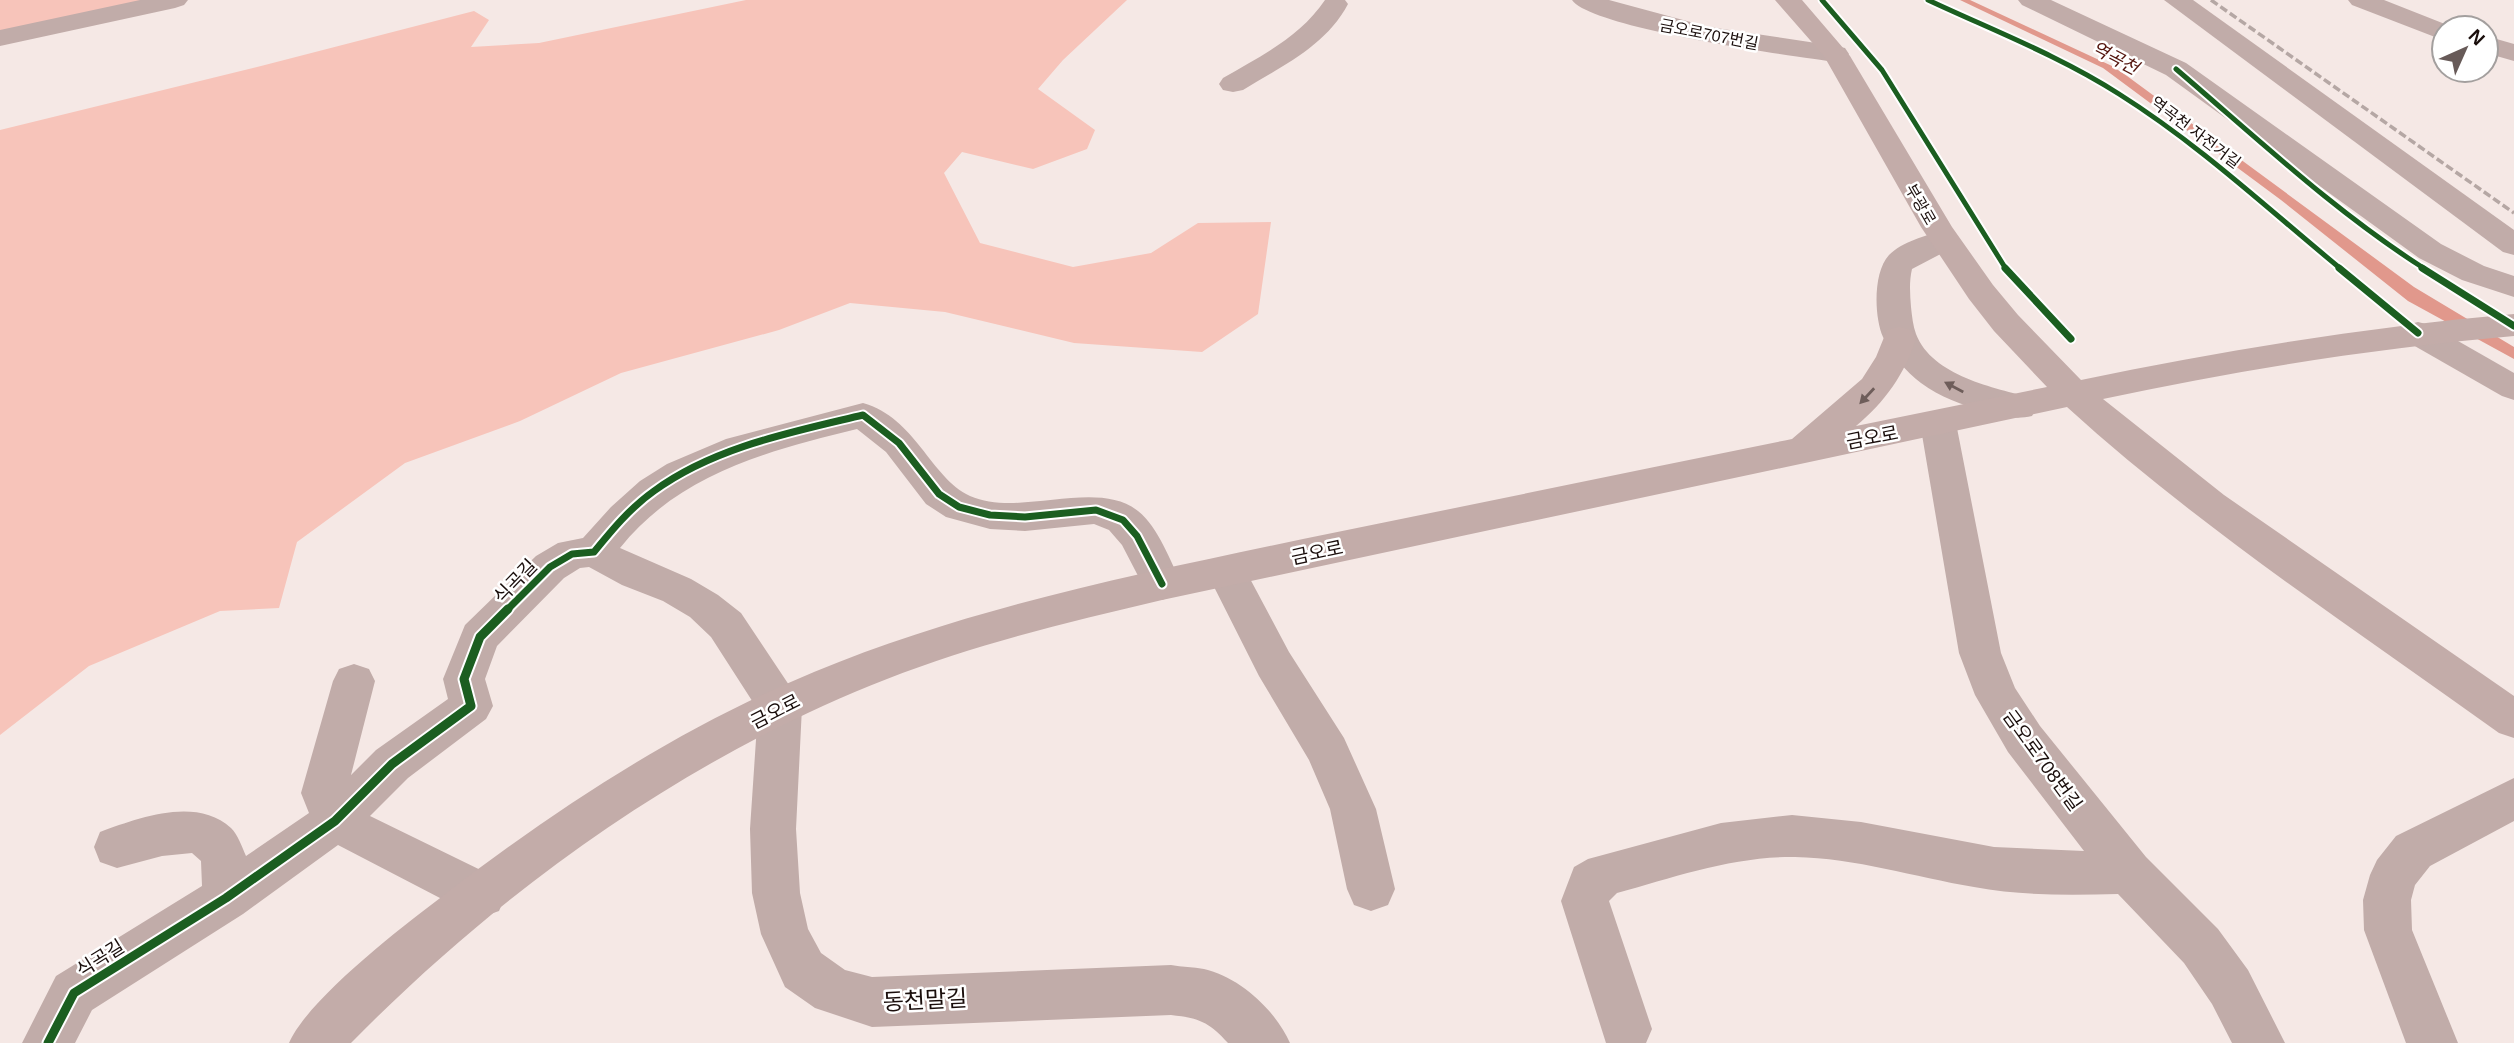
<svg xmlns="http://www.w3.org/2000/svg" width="2514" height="1043" font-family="Helvetica,'Noto Sans KR',sans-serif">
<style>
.green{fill:#f7c4ba}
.water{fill:#e1988c}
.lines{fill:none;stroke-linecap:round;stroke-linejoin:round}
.minor{fill:#c1aca9;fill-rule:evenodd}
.major{fill:#c3aca9;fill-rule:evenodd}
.rail{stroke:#b5a7a4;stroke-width:3.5;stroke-dasharray:8 3.5;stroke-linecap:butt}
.cycleway-far2-casing{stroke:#fff;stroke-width:9}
.cycleway-far1-casing{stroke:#fff;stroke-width:11}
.cycleway-casing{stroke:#fff;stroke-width:13}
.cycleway-far2{stroke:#1b5e20;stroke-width:5}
.cycleway-far1{stroke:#1b5e20;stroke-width:7}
.cycleway{stroke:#1b5e20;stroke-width:9}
.oneway{fill:#6e5d5a}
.labels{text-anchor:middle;stroke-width:5;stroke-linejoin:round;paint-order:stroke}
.far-street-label{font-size:16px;fill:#1a0e0c;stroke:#fff}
.far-water-label{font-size:18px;font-style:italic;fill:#52130c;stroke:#fff}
.street-label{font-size:19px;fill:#1a0e0c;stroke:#fff}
.near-street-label{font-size:23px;fill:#1a0e0c;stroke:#fff}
</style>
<rect width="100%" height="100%" fill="#f5e8e5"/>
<g class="green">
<polygon points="0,0 157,0 0,34"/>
<polygon points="746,0 1127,0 1063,60 1038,89 1095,130 1087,149 1033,169 962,152 944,173 980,243 1073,267 1151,253 1198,223 1271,222 1258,314 1202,352 1074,343 945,312 850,303 779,330 621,373 520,421 405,463 297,542 279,608 220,611 89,666 0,735 0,130 261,66 474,11 489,20 471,47 539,43"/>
</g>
<polygon class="water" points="1960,0 1970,0 2112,66 2127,76 2414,287 2514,347 2514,359 2408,301 2281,200 2103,68"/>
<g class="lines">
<g class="minor">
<polygon points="140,0 188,0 184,5 175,8 0,46 0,30"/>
<path d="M1325 0H1345L1348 4C1326 46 1282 66 1243 90L1233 92 1223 90 1219 84 1223 78C1261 56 1300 37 1325 0Z"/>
<path d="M1572 0H1609L1709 27 1836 46 1845 48 1849 54 1845 60 1836 62C1795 57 1591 28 1572 0Z"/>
<polygon points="2018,0 2051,0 2186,63 2441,244 2484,266 2514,276 2514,297 2462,280 2419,258 2166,75 2022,5"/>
<polygon points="2164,0 2193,0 2514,230 2514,255 2503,252"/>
<polygon points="2348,0 2384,0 2455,28 2444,28 2444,39 2435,37 2352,5"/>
<polygon points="2486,36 2514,44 2514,61 2486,53"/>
<path d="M1943 231 1954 233 1959 240 1954 247 1912 269C1909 282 1910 294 1911 307 1912 316 1913 326 1916 334 1932 376 1995 388 2032 398L2037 407 2032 416C2015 420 2001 416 1985 411 1962 405 1940 397 1921 383 1906 372 1891 354 1883 337 1874 317 1873 272 1889 255 1902 242 1926 235 1943 231Z"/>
<polygon points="2418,322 2430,325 2514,373 2514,400 2502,396 2406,341 2401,333 2406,325"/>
<path d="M863 403C916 418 930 477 970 496 1020 518 1096 478 1138 511 1159 528 1170 561 1182 584L1176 595 1162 600 1148 595 1122 545 1109 530 1094 524 1025 531 990 529 946 517 926 504 886 452 857 429C768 451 680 473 620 548L691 579 718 595 741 613 795 694 802 707 796 829 800 893 808 929 821 953 845 970 872 977 1171 965C1182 967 1193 967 1204 969 1240 977 1276 1011 1290 1043H1228C1209 1022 1199 1018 1171 1015L872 1027 815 1008 785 987 761 934 752 893 750 829 758 710 711 637 690 617 663 601 622 585 589 567 580 568 564 578 497 646 485 679 493 706 486 719 408 778 370 816 499 879 506 895 499 911 482 917 465 911 338 845 243 914 92 1010 75 1043H22L56 976 202 886 201 861 192 853 162 856 117 868 100 862 94 847 100 832C138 818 196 796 231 828 238 835 242 847 246 856L309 813 301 793 333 681 339 669 354 664 369 669 375 681 351 775 376 750 448 699 443 679 465 625 536 556 558 543 583 538 611 507 640 481 667 464 726 439Z"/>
<path d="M1938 410 1951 414 1956 423 2001 653 2015 688 2040 726 2146 857 2218 929 2248 970 2285 1043H2232L2212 1004 2184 963 2118 894C2070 895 2022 896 1974 887 1914 877 1856 858 1795 857 1734 856 1675 877 1617 893L1609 901 1652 1029 1646 1043H1606L1561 901 1574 867 1588 859 1721 823 1792 815 1861 822 1994 847 2084 851 2008 752 1975 695 1959 653 1920 423 1925 414Z"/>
<polygon points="1226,556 1240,560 1289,652 1344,738 1376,809 1395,889 1388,905 1371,911 1354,905 1347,889 1330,809 1309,760 1259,676 1206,571 1212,560"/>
<polygon points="2514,778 2514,821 2430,866 2415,885 2411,900 2412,930 2458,1043 2406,1043 2364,930 2363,900 2370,875 2377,860 2396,836"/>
</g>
<path class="major" d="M1775 0H1802L1850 56 1952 227 1993 285 2018 315 2081 380C2224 350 2368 327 2514 314V336C2376 348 2239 370 2103 399L2224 495 2514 696V738L2499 733C2353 628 2200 528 2067 407L1162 600C1069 622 976 644 887 679 687 757 501 890 351 1043H289C308 999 403 926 444 895 558 807 681 727 814 672 971 607 1138 574 1303 539 1466 506 1629 472 1792 439L1862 379 1876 357 1887 330 1899 327 1911 330 1916 338C1905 374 1885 402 1856 426L2047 387 1994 331 1969 299 1921 227 1824 56Z"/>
<polyline class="rail" points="2211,0 2514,213"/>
<g class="cycleway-far2-casing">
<g id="cycleway-far2">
<polyline points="1822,0 1882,70 2006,269"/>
<path d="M1928 0C1992 30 2060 56 2119 94 2200 145 2268 209 2341 269"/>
<path d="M2176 69C2257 138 2335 212 2425 269"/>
</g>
</g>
<g class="cycleway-far1-casing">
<g id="cycleway-far1">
<polyline points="2005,268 2071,339"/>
<polyline points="2339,268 2418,333"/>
<polyline points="2422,268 2514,326"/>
<path d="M506 611 550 567 572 554 594 552C612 530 630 508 654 491 714 447 792 432 863 415L899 443 939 494 959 507 990 515 1025 517 1096 510 1123 520 1137 536 1162 584"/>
</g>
</g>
<g class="cycleway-casing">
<polyline id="cycleway" points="48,1043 74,993 226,898 335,821 392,764 471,706 464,679 480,637 508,609"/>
</g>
<use href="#cycleway-far2" class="cycleway-far2"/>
<use href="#cycleway-far1" class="cycleway-far1"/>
<use href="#cycleway" class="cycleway"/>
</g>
<defs><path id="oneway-solid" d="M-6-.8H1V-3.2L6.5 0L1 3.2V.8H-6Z" transform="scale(1.75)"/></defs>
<g class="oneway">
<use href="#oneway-solid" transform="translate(1954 387) rotate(-152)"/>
<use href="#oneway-solid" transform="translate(1867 396) rotate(133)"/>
</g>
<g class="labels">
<g class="far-street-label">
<text transform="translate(1709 34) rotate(11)" y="6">금오로707번길</text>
<text transform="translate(2196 132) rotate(37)" y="6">역곡천 자전거길</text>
<text transform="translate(1921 204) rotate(60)" y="6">부광로</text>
</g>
<g class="far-water-label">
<text transform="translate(2115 58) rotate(28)" y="6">역곡천</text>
</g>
<g class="street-label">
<text transform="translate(1872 437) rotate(-11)" y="7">금오로</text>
<text transform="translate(1317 552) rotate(-12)" y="7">금오로</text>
<text transform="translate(515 581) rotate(-46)" y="7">식곡길</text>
<text transform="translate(775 711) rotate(-27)" y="7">금오로</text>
<text transform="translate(2043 760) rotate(54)" y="7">금오로708번길</text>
<text transform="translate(100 958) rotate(-32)" y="7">식곡길</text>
</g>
<g class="near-street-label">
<text transform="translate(925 1000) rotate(-3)" y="8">동천말길</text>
</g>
</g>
<g transform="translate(2465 49) rotate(45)"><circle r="33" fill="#ffffff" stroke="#a39f9e" stroke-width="2"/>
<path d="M0-5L12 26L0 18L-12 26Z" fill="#675a58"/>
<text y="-10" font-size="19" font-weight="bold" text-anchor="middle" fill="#1a0e0c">N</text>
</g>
</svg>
